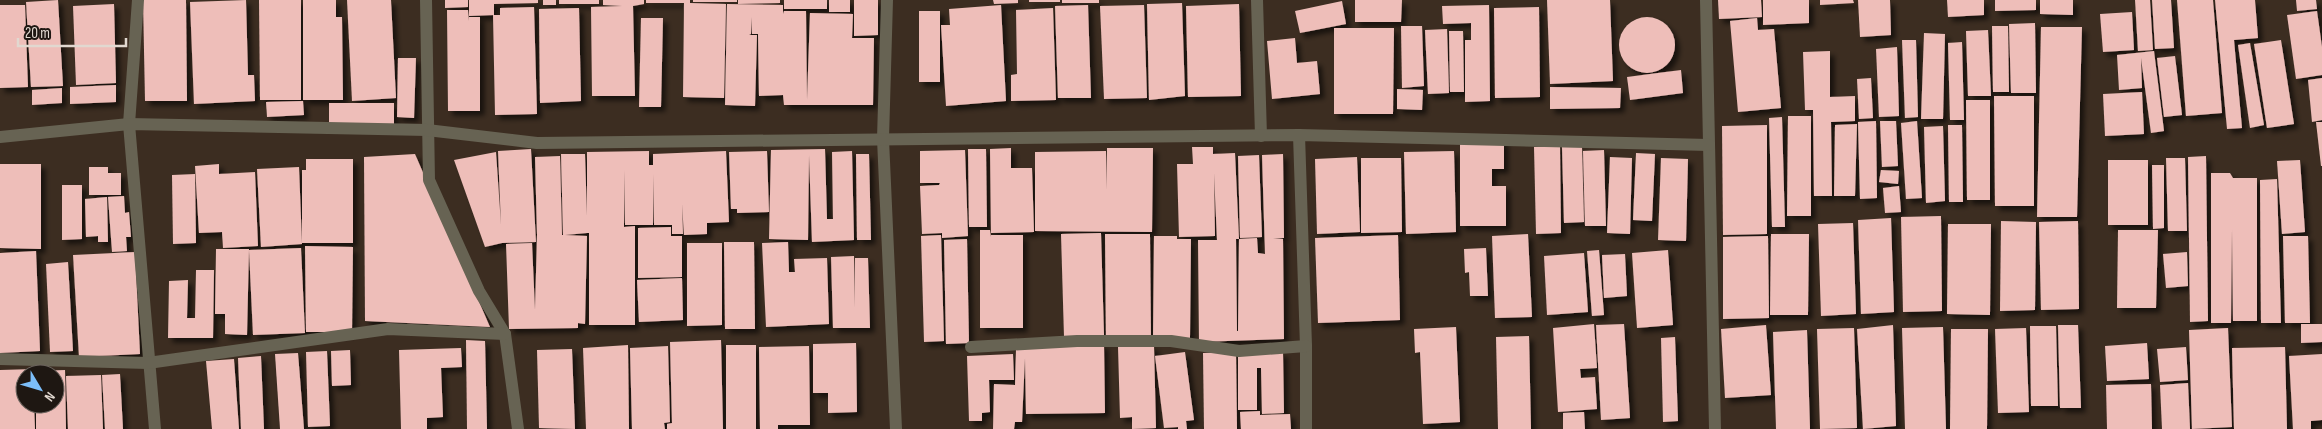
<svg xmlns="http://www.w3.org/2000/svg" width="2322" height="429" font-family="'Sofia Sans Condensed',sans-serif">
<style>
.building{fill:#eebeb9;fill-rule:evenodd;filter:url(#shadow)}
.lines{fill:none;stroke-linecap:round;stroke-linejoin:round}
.street{stroke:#676353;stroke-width:12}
</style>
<defs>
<filter id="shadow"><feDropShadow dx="4.5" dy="4.5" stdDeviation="2.5" flood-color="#0009"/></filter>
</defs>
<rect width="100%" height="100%" fill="#3c2d21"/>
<g class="building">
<polygon points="58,0 63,86 31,87 26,2"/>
<polygon points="143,0 186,0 187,101 145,101"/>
<polygon points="246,0 248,75 254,75 255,101 194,104 190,2"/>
<polygon points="259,0 301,0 301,100 260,100"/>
<polygon points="303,0 336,0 336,17 342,17 343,100 303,100"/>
<polygon points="347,0 391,0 396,98 352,101"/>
<polygon points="445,0 468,0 468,7 445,8"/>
<polygon points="469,0 538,0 538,3 494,4 494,15 469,16"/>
<rect x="543" y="0" width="13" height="5"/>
<rect x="559" y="0" width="40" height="4"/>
<polygon points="603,0 644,0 644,4 633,6 635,96 592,96 591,7 622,6 603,5"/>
<polygon points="646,0 690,0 690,3 726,4 724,98 683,97 684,3 646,3"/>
<rect x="693" y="0" width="44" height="2"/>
<polygon points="738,0 780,0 780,3 738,4"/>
<rect x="784" y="0" width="43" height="9"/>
<rect x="829" y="0" width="21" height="12"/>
<polygon points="854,0 878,0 878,35 854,36"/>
<polygon points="993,0 1018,0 1018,3 994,4"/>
<rect x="1029" y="0" width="31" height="2"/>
<rect x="1062" y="0" width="37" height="3"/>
<polygon points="1355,0 1402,0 1401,22 1355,22"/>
<polygon points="1547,0 1610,0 1613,81 1550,84"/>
<polygon points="1718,0 1761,0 1762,17 1719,19"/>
<polygon points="1763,0 1809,0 1809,23 1763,25"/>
<polygon points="1820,0 1853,0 1854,3 1820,5"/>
<polygon points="1858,0 1890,0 1891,35 1860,37"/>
<polygon points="1947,0 1984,0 1984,15 1948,17"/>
<polygon points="1995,0 2036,0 2036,10 1995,11"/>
<polygon points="2040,0 2073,0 2073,15 2040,14"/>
<polygon points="2135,0 2150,0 2153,50 2138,51"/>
<polygon points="2152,0 2171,0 2174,48 2155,49"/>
<polygon points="2177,0 2213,0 2222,113 2186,116"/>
<polygon points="2215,0 2231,0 2234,36 2231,0 2255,0 2258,38 2234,40 2242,128 2227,129"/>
<polygon points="2296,0 2316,0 2317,9 2297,11"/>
<polygon points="1342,1 1346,24 1300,33 1295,11"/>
<polygon points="1182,3 1185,96 1149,100 1147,4"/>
<polygon points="114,4 116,83 76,85 73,6"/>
<polygon points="727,4 783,5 783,14 784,11 806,11 807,100 810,13 853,14 852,38 874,38 873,105 784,105 783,95 759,96 758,34 752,34 751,17 751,34 749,35 757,35 755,106 725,105"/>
<polygon points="1239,4 1241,96 1188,97 1186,6"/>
<polygon points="0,5 25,5 28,87 0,88"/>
<polygon points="1001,5 1006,101 946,106 941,25 950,25 949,9"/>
<polygon points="1088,5 1091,98 1058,98 1055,6"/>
<polygon points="1144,5 1147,98 1104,99 1100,6"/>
<polygon points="1489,5 1490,101 1465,102 1465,40 1471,40 1471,23 1443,24 1442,6"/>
<polygon points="534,7 537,114 495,115 493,15 500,15 500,8"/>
<polygon points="1539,7 1540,97 1495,98 1494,8"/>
<polygon points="579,8 581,101 540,103 539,9"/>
<polygon points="1053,8 1056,100 1011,101 1011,75 1017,74 1016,10"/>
<polygon points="447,10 468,10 469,21 469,17 480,17 480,111 448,111"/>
<rect x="919" y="11" width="21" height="71"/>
<polygon points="2317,11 2322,47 2322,75 2296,79 2287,15"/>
<polygon points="2132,12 2134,50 2103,52 2100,14"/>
<circle cx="1647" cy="45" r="28"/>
<polygon points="641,18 663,18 661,107 639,107"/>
<polygon points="1757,18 1758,30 1774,29 1781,108 1738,112 1730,21"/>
<polygon points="2035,23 2036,93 2011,93 2009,24"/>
<polygon points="1401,26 1422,26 1424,86 1402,88"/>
<polygon points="1992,26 2008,26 2009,92 1993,92"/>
<polygon points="2041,27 2082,27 2077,217 2037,217"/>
<polygon points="1334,28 1394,28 1393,114 1334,114"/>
<polygon points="1447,29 1449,93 1428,94 1425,30"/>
<polygon points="1988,30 1991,96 1968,96 1966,31"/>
<polygon points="1449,31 1463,31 1464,92 1450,92"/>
<polygon points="1924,33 1945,34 1943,119 1921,119"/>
<polygon points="1295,38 1297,63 1317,61 1320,94 1272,99 1267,41"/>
<polygon points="1902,40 1916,40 1918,117 1905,118"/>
<polygon points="2281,40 2294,124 2267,128 2254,44"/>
<polygon points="1962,42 1964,120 1950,120 1948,43"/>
<polygon points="2250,43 2264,125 2250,128 2238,45"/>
<polygon points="1897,47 1899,116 1879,117 1876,49"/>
<polygon points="1830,51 1830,97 1855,96 1855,121 1831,122 1832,196 1814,196 1813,110 1805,110 1803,52"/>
<polygon points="2154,51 2164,131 2151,133 2141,58 2142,88 2119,90 2117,55"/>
<polygon points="2175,56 2182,115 2164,117 2157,58"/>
<polygon points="398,58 416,58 414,118 397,117"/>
<polygon points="1681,70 1683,93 1630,100 1627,77"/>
<polygon points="1871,78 1873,118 1859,119 1857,79"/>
<polygon points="2322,78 2322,120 2312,122 2308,80"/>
<polygon points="116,85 116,102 70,104 70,87"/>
<polygon points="1550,87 1621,88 1620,108 1550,109"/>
<polygon points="62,88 62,103 32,105 32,90"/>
<polygon points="1397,89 1423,90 1422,110 1397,109"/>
<polygon points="2142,92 2144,134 2105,136 2103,94"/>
<polygon points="1994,96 2034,96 2034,206 1995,206"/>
<polygon points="1966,100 1990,100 1990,200 1967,200"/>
<polygon points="303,101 304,115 267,117 266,102"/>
<rect x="329" y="103" width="65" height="21"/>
<polygon points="1788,116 1811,116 1811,216 1787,216"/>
<polygon points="1782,117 1785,227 1772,227 1769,118"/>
<polygon points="1876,121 1877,198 1860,199 1858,122"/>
<polygon points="1880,121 1896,121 1898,166 1882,167"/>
<polygon points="1917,121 1922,198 1906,199 1901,123"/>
<polygon points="2316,122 2322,122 2322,166 2321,166"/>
<polygon points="1857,124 1855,196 1834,196 1835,125"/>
<polygon points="1767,125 1767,234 1723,235 1722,126"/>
<polygon points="1948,125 1962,125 1963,202 1949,202"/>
<polygon points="1943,126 1945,201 1926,203 1924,127"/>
<polygon points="1504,140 1504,169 1492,169 1492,186 1506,186 1506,226 1460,226 1460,141"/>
<polygon points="1560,146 1561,233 1536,234 1534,147"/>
<path d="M1192 147H1213V154L1235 153 1239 239 1257 238 1258 253 1265 254 1262 155 1283 154 1284 238H1273L1283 239 1284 339 1199 342 1198 240H1217L1214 173 1215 236 1179 237 1177 164H1193ZM1236 239H1239L1238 331H1237Z"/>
<polygon points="1562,147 1582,147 1584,222 1564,223"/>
<polygon points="1011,148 1011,168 1032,168 1034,232 991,233 990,149"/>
<polygon points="1107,148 1153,148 1152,232 1035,231 1035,152 1106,151 1107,190"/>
<polygon points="531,149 536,242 502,243 485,247 454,160 496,152 501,225 498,151"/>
<polygon points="825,149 827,219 833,219 832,152 852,151 854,240 812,242 809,155 808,240 769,239 771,150"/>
<polygon points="968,149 986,149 987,227 969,227"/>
<polygon points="965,150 968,236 942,238 942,233 922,234 920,186 939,185 940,183 920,183 920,151"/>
<polygon points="1604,150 1606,226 1585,226 1583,151"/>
<polygon points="649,151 649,165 653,165 653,154 726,151 729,222 707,223 707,234 684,235 682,204 683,234 672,234 672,225 654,225 653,174 653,225 625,225 624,170 624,227 635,226 635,325 589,325 589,233 587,233 565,235 587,236 585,324 578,323 578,328 509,329 506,244 532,243 535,310 537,235 535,157 560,156 562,235 555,235 563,235 561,154 585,154 587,216 587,152"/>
<polygon points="767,151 769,212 737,213 737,209 731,209 729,152"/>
<polygon points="1454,151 1456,232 1406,234 1404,152"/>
<polygon points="1636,153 1655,154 1652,221 1633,220"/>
<polygon points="415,154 490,327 365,321 364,157"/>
<polygon points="856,154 869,154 871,240 857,240"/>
<polygon points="1259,155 1262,237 1240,238 1238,156"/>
<polygon points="2206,156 2208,321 2190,322 2188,157"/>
<polygon points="1357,157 1360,232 1317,234 1315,159"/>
<polygon points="1610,157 1632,158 1630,234 1607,233"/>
<polygon points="1361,158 1401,158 1402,232 1361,233"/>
<polygon points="1661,158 1688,159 1686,241 1658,240"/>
<polygon points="2166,158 2185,158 2187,231 2168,231"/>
<polygon points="306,159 353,159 353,243 302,243 302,170 306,170"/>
<rect x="2108" y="160" width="40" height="65"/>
<polygon points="2300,160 2305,232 2282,234 2277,161"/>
<polygon points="0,164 41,164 41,249 0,248"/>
<polygon points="219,164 219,174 255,172 258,246 223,248 222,232 199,233 195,166"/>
<polygon points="2152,165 2164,165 2164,228 2153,229"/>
<polygon points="89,167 108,167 108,173 121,173 121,195 89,195"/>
<polygon points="299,167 302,244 261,247 257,169"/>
<polygon points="1881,170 1899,171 1898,184 1879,182"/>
<polygon points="2211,173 2230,173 2233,178 2257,178 2257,321 2233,321 2232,229 2231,323 2211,323"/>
<polygon points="195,174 196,243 173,244 172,175"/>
<polygon points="2277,179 2281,323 2261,323 2260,180"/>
<polygon points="62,185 82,185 82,239 62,240"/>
<polygon points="1899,186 1901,212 1885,213 1883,188"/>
<polygon points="124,196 125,213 129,212 131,237 126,237 127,251 112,252 108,197"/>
<polygon points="107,197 108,242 98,242 98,236 86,237 85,199"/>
<polygon points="1941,216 1942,311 1903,312 1901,217"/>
<polygon points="1891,218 1894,312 1861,314 1858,220"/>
<polygon points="2001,221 2036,222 2035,310 2000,311"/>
<polygon points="2078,221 2079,309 2041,310 2039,222"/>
<polygon points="1853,223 1856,314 1821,316 1818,224"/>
<polygon points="1948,224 1991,224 1990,315 1947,314"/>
<polygon points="671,227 671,236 682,236 682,277 638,278 638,228"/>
<polygon points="980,230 990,230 991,237 991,235 1023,235 1023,328 980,328"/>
<polygon points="2118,230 2158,230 2156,308 2117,308"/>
<polygon points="1101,233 1104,335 1064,337 1061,234"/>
<polygon points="1105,234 1150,234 1151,339 1106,339"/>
<polygon points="1528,234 1532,317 1495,318 1492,236"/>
<polygon points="1771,234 1809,234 1808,315 1770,315"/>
<polygon points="941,235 944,341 924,342 921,236"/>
<polygon points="1398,235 1400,320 1318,323 1315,238"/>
<polygon points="1154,236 1177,236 1177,239 1191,239 1190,338 1153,338"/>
<polygon points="1768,236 1769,318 1723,319 1723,237"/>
<polygon points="2283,236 2308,236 2310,323 2285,323"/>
<polygon points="967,239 969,343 946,344 944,240"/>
<polygon points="724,242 754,242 755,329 725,329"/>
<polygon points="788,242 789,272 795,272 794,259 827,258 829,324 766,327 762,243"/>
<polygon points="687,243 722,243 722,325 687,326"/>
<polygon points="305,246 353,247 352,332 306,332"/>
<polygon points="301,248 305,333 253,335 249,250"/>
<polygon points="1486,248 1488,296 1470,296 1469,272 1465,273 1464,249"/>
<polygon points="216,249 249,249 247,335 225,334 225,314 215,314"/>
<polygon points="1599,250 1604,315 1592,316 1587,251"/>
<polygon points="1668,250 1673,325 1637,328 1632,253"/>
<polygon points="36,251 40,351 0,353 0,253"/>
<polygon points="135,252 140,354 79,357 73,255"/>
<polygon points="2187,252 2188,286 2166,288 2163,254"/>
<polygon points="1584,253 1588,312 1547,315 1544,256"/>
<polygon points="1625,254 1627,296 1604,298 1602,255"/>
<polygon points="854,256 855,308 855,258 868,258 870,328 833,328 831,257"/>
<polygon points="68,262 73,351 50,352 46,264"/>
<polygon points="196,270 214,270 213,338 168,338 169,281 188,280 187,318 195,318"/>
<polygon points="682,278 683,320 639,322 637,280"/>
<polygon points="1594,324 1597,368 1580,369 1581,378 1595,377 1597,409 1558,412 1553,328"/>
<polygon points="1624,324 1630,418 1601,420 1596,325"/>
<polygon points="2301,324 2322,324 2322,342 2301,343"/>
<polygon points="1766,325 1771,395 1725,398 1721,329"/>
<polygon points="1893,325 1896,426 1863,429 1857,329"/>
<polygon points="2058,325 2078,325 2081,408 2060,408"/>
<polygon points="2030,326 2056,326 2058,406 2031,406"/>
<polygon points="1456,327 1460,422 1423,424 1420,352 1415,353 1414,329"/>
<polygon points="1943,327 1946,429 1905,429 1902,328"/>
<polygon points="1854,328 1857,428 1820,429 1817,329"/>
<polygon points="2026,328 2029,412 1998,413 1995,329"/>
<polygon points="2228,328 2232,427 2192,429 2189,330"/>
<polygon points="1951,329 1988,329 1987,429 1950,429"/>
<polygon points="1807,330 1810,429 1776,429 1773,332"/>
<polygon points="1529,336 1531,429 1498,429 1496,337"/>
<polygon points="1675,337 1678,421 1663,422 1661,338"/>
<polygon points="466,340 485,341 487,429 467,429"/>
<polygon points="721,340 723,429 667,429 667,424 672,423 670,342"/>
<polygon points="856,343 857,412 828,413 828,393 813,393 813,344"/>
<polygon points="2147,343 2149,379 2107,381 2105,346"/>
<polygon points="1104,344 1105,413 1026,414 1025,358 1022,422 1015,422 1014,429 993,429 994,384 1015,385 1016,349"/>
<polygon points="628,345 629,429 586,429 583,348"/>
<rect x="726" y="345" width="30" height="84"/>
<polygon points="668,346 670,422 664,423 665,429 632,429 630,348"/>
<polygon points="809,346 810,425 778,425 778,429 760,429 759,347"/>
<polygon points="1154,346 1156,428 1132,429 1132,417 1120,418 1118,347"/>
<polygon points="2186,347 2188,380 2160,382 2157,349"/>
<polygon points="2285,347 2287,429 2234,429 2232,348"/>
<polygon points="461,348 462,367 441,368 443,417 427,418 427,429 401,429 399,350"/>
<polygon points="572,349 575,429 539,428 537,350"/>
<polygon points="350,350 351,385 332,386 331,351"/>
<polygon points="327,351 330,426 308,427 306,352"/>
<polygon points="1185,352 1194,420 1186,421 1187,429 1178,429 1178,427 1164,428 1155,356"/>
<polygon points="1236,352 1237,429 1204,429 1203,353"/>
<polygon points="1283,352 1284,413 1262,414 1261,368 1257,368 1257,410 1238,410 1238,353"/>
<polygon points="298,353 304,429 280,429 275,354"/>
<polygon points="1013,354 1014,380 989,380 990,412 982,413 982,421 969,421 967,356"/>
<polygon points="2322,354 2322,420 2311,421 2311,429 2293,429 2289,356"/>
<polygon points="261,356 264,429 241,429 238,358"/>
<polygon points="234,359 239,429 212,429 206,361"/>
<polygon points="34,369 34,374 25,374 25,404 34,404 35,429 0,429 0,370"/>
<polygon points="65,370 66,429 36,429 36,404 55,404 55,374 35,374 35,371"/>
<polygon points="120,374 123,429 105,429 102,375"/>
<polygon points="101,375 103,429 68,429 66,376"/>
<polygon points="2188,383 2190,429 2162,429 2160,385"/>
<polygon points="2151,384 2152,429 2107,429 2106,385"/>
<polygon points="1260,411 1260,415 1290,414 1291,429 1241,429 1240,412"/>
<polygon points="1584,412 1585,429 1563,429 1563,413"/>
</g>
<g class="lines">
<g class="street">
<polyline points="138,0 129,124 155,429"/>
<polyline points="426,0 429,180 479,291 505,334 518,429"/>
<polyline points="887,0 883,139 896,429"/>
<polyline points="1257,0 1261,136"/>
<polyline points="1706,0 1715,429"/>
<polyline points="1299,135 1306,346 1306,429"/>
<polyline points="0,137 129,124 427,130 537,143 1299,135 1709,145"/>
<polyline points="971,347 1077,341 1171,341 1239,351 1306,346"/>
<polyline points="0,359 148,363 388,329 505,334"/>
</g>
</g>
<g transform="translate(40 389) rotate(128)"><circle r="24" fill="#1e1712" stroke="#6c645e"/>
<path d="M0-4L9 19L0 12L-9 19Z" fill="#7cbef9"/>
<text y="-8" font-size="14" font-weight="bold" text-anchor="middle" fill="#e1d8d0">N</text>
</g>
<path d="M18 38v8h108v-8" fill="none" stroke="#e1d8d0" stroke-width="2.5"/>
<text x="25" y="38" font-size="15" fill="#e1d8d0" stroke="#1e1712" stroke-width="4" paint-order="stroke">20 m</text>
</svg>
